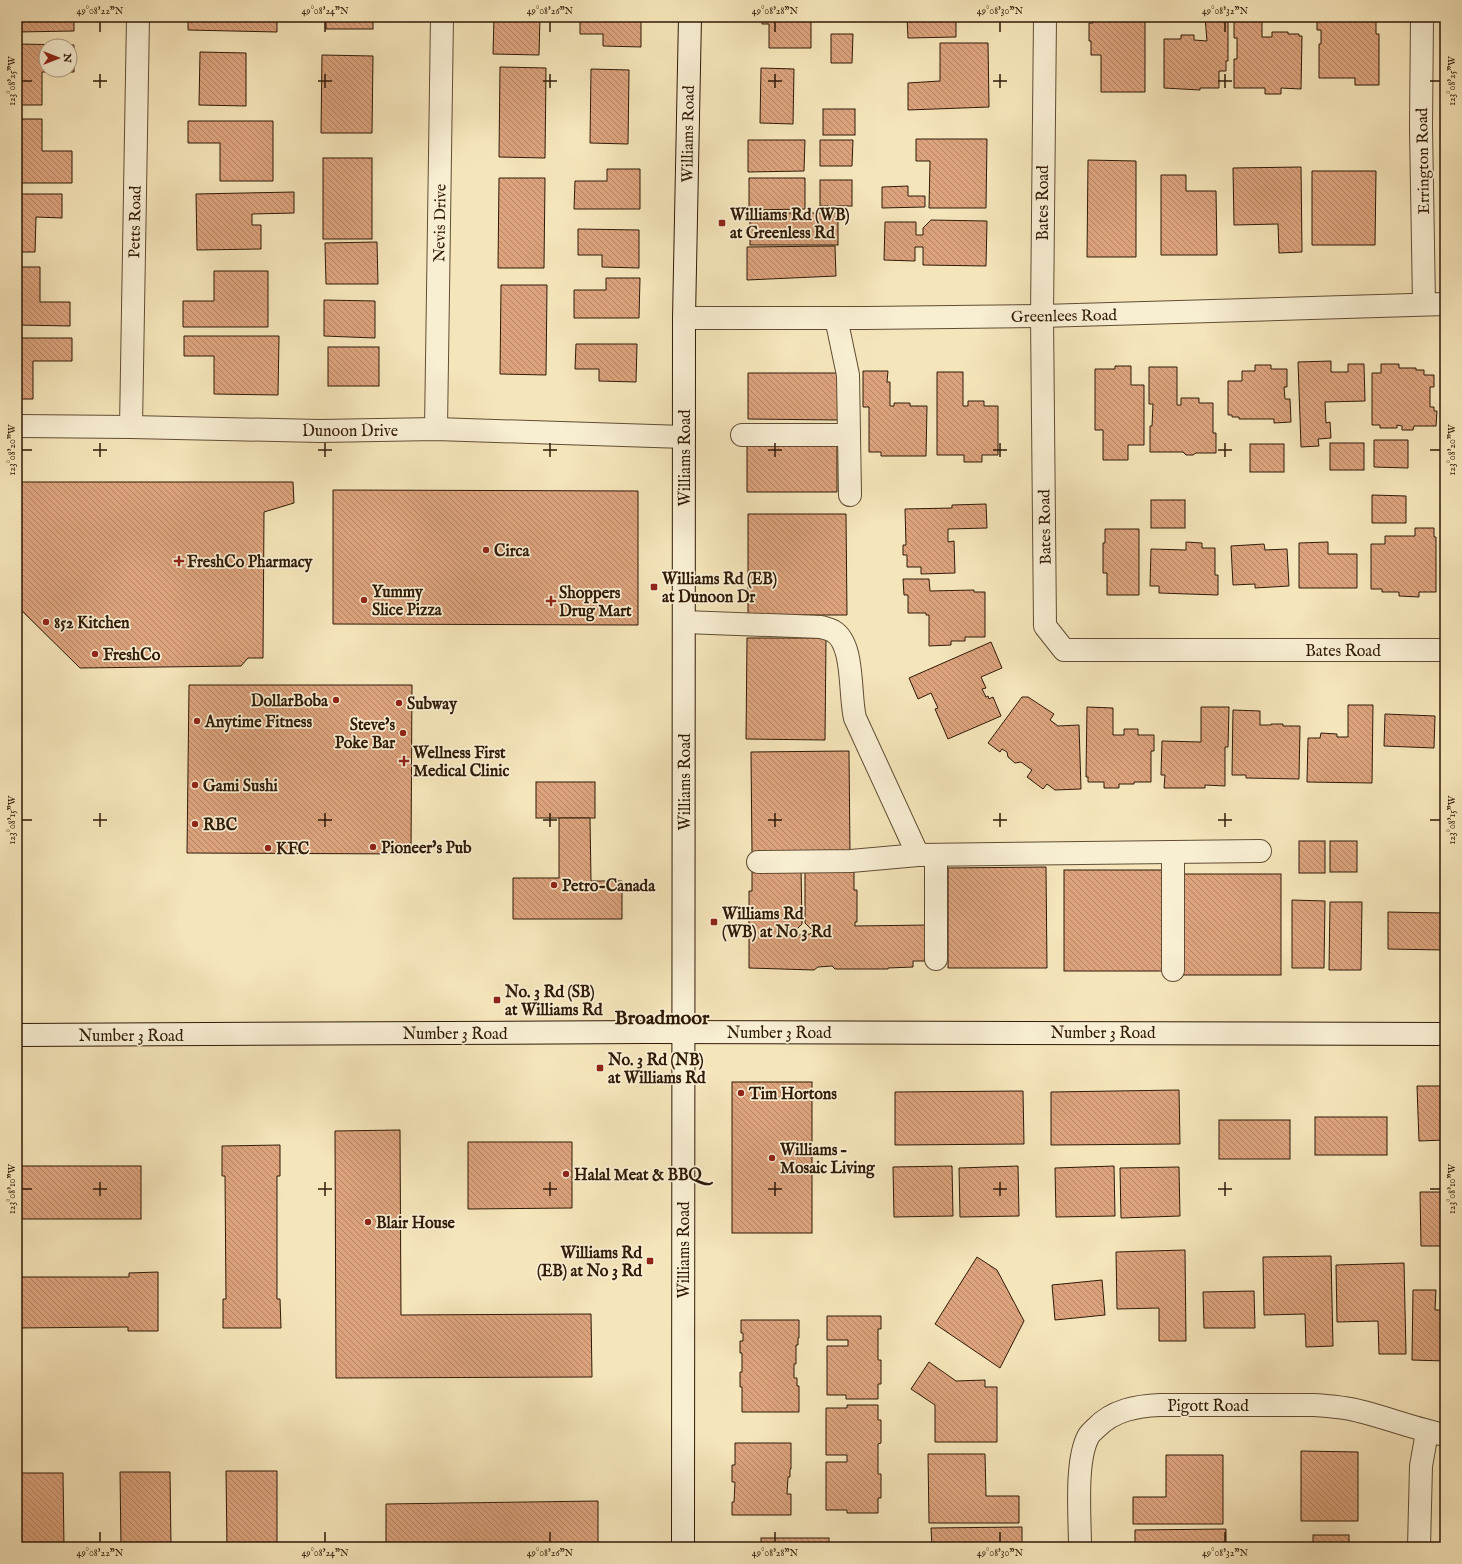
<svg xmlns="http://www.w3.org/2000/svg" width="1462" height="1564" font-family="'IM FELL English',serif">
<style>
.building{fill:url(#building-back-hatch);stroke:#301a08;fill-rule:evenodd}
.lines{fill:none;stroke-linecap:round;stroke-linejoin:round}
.street-casing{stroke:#614d34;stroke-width:24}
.secondary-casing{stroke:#301a08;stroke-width:24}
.street{stroke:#f8eed2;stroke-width:22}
.secondary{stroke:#f8eed2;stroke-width:22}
.ticks{fill:none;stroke:#301a08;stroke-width:1.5}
.poi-dot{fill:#8f2418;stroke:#f8eed2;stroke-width:1.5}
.labels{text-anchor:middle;stroke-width:3.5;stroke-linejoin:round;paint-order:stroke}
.street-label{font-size:16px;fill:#301a08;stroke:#f8eed2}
.poi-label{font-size:16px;font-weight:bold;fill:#301a08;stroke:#f8eed2;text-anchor:start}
.district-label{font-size:20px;font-weight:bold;fill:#301a08;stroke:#f8eed2}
.neatline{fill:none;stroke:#301a08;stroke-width:1.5}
.ticks-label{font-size:10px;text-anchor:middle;fill:#301a08}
</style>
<defs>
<pattern id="building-back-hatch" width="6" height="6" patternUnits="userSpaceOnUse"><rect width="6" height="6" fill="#dca37d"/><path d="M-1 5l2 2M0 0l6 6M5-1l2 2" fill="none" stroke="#b38464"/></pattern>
</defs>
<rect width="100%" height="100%" fill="#f5e5ba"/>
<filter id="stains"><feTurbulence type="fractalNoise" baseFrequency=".005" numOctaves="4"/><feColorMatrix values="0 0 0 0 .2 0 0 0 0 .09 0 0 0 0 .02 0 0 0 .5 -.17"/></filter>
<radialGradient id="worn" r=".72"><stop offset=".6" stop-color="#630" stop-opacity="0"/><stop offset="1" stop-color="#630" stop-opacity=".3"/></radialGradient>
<g class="building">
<polygon points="17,17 74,17 74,31 17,32"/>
<polygon points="188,17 277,17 277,32 188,30"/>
<rect x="326" y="17" width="47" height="12"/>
<polygon points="494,17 540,17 539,55 493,54"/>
<polygon points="580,17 641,17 641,47 603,46 603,34 580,34"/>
<polygon points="762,17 811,18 811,48 769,48 769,24 762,24"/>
<polygon points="907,17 956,17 956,37 908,38"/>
<polygon points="1093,17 1141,17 1141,21 1145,21 1145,92 1101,92 1101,55 1091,55 1091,41 1089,41 1089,23 1093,23"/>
<polygon points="1205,17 1228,17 1228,61 1226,61 1226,71 1219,71 1219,88 1200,88 1200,90 1164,88 1164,39 1181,39 1181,35 1194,35 1194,40 1207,41"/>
<polygon points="1234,17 1262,17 1262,37 1272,37 1272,32 1288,32 1288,34 1299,34 1299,36 1302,36 1301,89 1281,88 1281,94 1265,94 1265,88 1234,88 1234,59 1237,59 1237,38 1234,38"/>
<polygon points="1317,17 1376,17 1376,34 1379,34 1379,85 1355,85 1355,78 1319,78 1319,44 1321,44 1321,30 1317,30"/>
<polygon points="831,34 853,34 852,63 831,63"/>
<polygon points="940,43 988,43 989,107 908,110 908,83 940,81"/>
<path d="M17 44 74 45V72H42V105H17ZM46 46H70V70H46Z"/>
<polygon points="200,52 246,53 246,106 199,105"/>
<polygon points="322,55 373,56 372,133 321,133"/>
<polygon points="500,67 546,68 545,158 499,157"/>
<polygon points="761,68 794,69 793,124 760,123"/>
<polygon points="591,69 629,70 628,144 590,143"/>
<rect x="823" y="109" width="32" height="26"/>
<polygon points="17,119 42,119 42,151 72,151 72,183 17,183"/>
<polygon points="188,121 273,121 273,181 220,181 220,143 188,143"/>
<polygon points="916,139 987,139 986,208 929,208 930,161 916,161"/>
<polygon points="748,140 805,140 804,171 748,172"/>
<polygon points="820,140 853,140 852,166 820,166"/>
<rect x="323" y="158" width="49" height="81"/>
<polygon points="1088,160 1136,161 1136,257 1087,257"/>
<polygon points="1301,167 1302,252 1279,253 1278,224 1234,225 1233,168"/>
<polygon points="607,169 640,169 640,209 574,209 575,181 607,181"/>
<polygon points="1312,171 1376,171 1375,245 1312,245"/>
<polygon points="1161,175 1186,175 1186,191 1216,191 1217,255 1161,255"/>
<polygon points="499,178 545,178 544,268 498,268"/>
<polygon points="749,178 805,178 805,209 749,210"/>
<rect x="820" y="180" width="32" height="26"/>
<polygon points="908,186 908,196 925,196 925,207 882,208 882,187"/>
<polygon points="294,192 294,213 252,214 252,225 261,225 261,249 197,250 196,194"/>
<polygon points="17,194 62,194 62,218 36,217 35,252 17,252"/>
<rect x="750" y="213" width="88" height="32"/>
<polygon points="931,220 987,221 986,266 923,265 923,247 915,247 915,261 884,260 885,222 916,222 916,235 923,235 923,228"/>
<polygon points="578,229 639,230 639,268 602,267 602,255 578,255"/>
<polygon points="377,242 378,284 326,284 325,243"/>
<polygon points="835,246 836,276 747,280 747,247"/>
<polygon points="17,267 40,267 40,302 70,302 70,326 17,325"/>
<polygon points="214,271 268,271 268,327 183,327 183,301 214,301"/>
<polygon points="606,278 640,278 639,318 574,318 574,290 606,290"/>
<polygon points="501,285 547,285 546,375 500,374"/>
<polygon points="324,300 375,301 375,338 324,336"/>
<polygon points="184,336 279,336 278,395 214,394 214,356 184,356"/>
<polygon points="17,338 72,338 72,361 33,361 33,399 17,399"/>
<polygon points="576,344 637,344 636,382 599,381 599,369 575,369"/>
<rect x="328" y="347" width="51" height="39"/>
<polygon points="1331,361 1331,372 1348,372 1348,364 1364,364 1365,401 1325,402 1326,423 1330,422 1331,438 1318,439 1319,446 1301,447 1298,362"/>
<polygon points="1381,364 1399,364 1399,368 1416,368 1416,370 1424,370 1424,375 1434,375 1434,387 1430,387 1430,407 1434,407 1434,411 1437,411 1436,426 1414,426 1413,430 1402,430 1402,426 1397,425 1397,428 1380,428 1380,425 1372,425 1372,373 1381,373"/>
<polygon points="1255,365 1271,365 1271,369 1287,369 1287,387 1284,387 1285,399 1290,399 1291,422 1274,423 1274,419 1239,419 1239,417 1232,417 1232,415 1228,415 1228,381 1242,381 1242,371 1255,371"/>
<polygon points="1115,366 1131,366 1131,385 1144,385 1144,445 1128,445 1128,460 1103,460 1103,430 1095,430 1095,369 1115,369"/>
<polygon points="1149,367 1177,367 1177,405 1181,405 1181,398 1199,398 1199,403 1213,403 1213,433 1216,433 1216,453 1196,453 1193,455 1186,455 1183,452 1150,452 1150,426 1152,426 1153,404 1149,404"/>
<polygon points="863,371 888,371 887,382 890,382 890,406 894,406 894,403 910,403 910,406 927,406 926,456 881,456 881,452 869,452 869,407 863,407"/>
<polygon points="937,372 963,372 963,406 968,406 968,401 984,401 984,406 998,406 998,455 982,455 982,462 964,462 964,455 937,455"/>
<polygon points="748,373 839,373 838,420 748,419"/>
<polygon points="1374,440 1408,440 1408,468 1374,467"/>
<rect x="1330" y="443" width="34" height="27"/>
<rect x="1250" y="444" width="34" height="28"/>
<polygon points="747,445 837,446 837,492 747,492"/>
<polygon points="18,482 293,482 294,503 264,512 263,658 248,658 241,666 80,668 17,606"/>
<polygon points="333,490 638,491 638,625 333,624"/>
<polygon points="1372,495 1406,496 1406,523 1372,523"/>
<rect x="1151" y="500" width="34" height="28"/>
<polygon points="986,504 987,528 948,529 948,542 954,541 955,573 921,574 921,567 907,567 907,555 903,555 903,545 906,545 905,509 952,508 952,505"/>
<polygon points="748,514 846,514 847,615 748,615"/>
<polygon points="1415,528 1434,528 1434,537 1436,537 1436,592 1419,592 1419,597 1399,596 1399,592 1382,592 1382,589 1371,589 1371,544 1385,544 1385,536 1415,536"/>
<polygon points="1105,529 1139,529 1139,595 1107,595 1107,573 1103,573 1103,543 1105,543"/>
<polygon points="1186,542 1202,543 1202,548 1215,548 1215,575 1218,575 1218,595 1159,593 1159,586 1150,586 1151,549 1186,550"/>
<polygon points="1328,542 1328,554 1357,554 1357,588 1299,588 1299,543"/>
<polygon points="1264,544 1265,550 1287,549 1289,586 1255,588 1255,584 1233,585 1231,546"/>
<polygon points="903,579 929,579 930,591 974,590 974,592 985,592 985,637 965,637 965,641 951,641 951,645 929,646 929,615 926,615 926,613 908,613 908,595 904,595"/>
<polygon points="747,638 826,638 825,740 746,739"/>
<polygon points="991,642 1002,668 981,677 986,688 982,689 986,697 988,696 989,699 993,697 1001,716 948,739 935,709 938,708 931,693 918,699 909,678"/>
<polygon points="189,685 412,685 411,854 187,853"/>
<polygon points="1022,697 1028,697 1054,714 1050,720 1058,726 1079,725 1081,789 1055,790 1047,784 1043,789 1027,777 1032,770 1021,762 1015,763 1008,757 1007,752 1002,749 1000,752 988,743"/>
<polygon points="1348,705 1373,705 1372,783 1307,782 1308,738 1320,738 1321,733 1337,734 1337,737 1348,737"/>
<polygon points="1087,707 1113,708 1113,735 1124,735 1124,729 1138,729 1138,735 1154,735 1154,751 1151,751 1151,782 1134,782 1134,784 1119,784 1119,788 1104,788 1104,782 1088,782 1088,777 1086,777"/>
<polygon points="1201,707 1229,707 1228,747 1225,747 1225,786 1205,785 1205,788 1164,788 1165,775 1161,775 1162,741 1201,742"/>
<polygon points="1233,710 1260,711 1260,725 1271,725 1271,724 1283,724 1283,726 1300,726 1299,779 1246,778 1246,775 1232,775"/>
<polygon points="1385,714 1435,716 1434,748 1384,746"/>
<polygon points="849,751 850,853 752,853 751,752"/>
<rect x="536" y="782" width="59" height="36"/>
<polygon points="559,818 590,818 591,881 622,881 622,919 513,919 513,878 559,878"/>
<rect x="1299" y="841" width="26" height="32"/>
<rect x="1330" y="841" width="27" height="31"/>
<polygon points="1046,867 1047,968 948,968 948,868"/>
<polygon points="752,868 801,868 802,924 795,931 799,935 810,934 813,931 805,923 805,868 854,868 854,890 857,890 857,922 855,922 855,926 928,925 928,961 913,961 913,967 888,968 888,969 835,969 832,966 818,967 814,970 749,968 749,891 752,891"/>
<rect x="1064" y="870" width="98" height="101"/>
<rect x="1183" y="874" width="98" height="101"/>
<polygon points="1292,900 1325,901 1324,968 1292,968"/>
<polygon points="1330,902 1362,902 1361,970 1329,970"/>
<polygon points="1388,912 1444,913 1444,950 1388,949"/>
<rect x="732" y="1082" width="80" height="151"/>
<polygon points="1417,1086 1445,1086 1445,1140 1419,1141"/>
<polygon points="1179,1090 1180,1144 1051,1145 1051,1092"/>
<polygon points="1023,1091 1024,1144 895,1145 895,1092"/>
<rect x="1315" y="1117" width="72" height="38"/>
<rect x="1219" y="1120" width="71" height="39"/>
<polygon points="400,1130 401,1315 591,1314 592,1377 336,1378 335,1131"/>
<polygon points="468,1142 572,1142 572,1208 468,1209"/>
<polygon points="280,1145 280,1176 277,1176 277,1299 280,1299 281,1328 223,1328 223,1299 226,1299 225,1176 222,1176 222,1146"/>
<rect x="17" y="1166" width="124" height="53"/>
<polygon points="952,1166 953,1216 894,1217 893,1167"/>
<polygon points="1018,1166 1019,1216 960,1217 959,1168"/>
<polygon points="1114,1166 1115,1216 1056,1217 1055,1168"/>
<polygon points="1179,1167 1180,1216 1121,1218 1120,1168"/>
<polygon points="1420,1192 1445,1192 1445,1246 1421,1246"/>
<polygon points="1185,1250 1186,1341 1159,1341 1159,1308 1117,1309 1116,1252"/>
<polygon points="1331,1256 1333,1346 1306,1347 1305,1314 1264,1315 1263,1257"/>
<polygon points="977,1257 997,1270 1024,1321 1000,1368 935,1324"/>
<polygon points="1404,1263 1406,1354 1379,1354 1378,1321 1337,1322 1336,1265"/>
<polygon points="158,1272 158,1331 128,1331 128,1327 17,1328 17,1277 129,1277 129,1273"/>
<polygon points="1102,1280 1105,1315 1055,1320 1052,1285"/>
<polygon points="1413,1290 1436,1290 1435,1310 1445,1310 1445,1361 1412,1360"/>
<polygon points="1254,1291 1255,1328 1204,1328 1203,1292"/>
<polygon points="827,1316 881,1316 881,1329 878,1329 878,1360 881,1360 881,1384 878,1384 878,1399 846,1399 846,1395 827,1395 827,1346 848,1346 848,1340 827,1340"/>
<polygon points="741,1320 799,1320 799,1338 798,1338 798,1345 796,1345 796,1364 794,1364 794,1378 797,1378 797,1386 799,1386 799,1412 742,1412 742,1387 740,1387 740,1372 742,1372 742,1353 740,1353 740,1341 743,1341 743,1333 741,1333"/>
<polygon points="929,1362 956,1381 985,1380 985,1387 997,1387 997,1442 935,1442 935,1405 911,1389"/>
<polygon points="847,1405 878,1405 878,1420 881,1420 881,1443 878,1444 878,1474 881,1474 881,1498 878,1498 878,1513 847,1513 847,1510 826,1510 826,1462 847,1462 847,1455 826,1455 826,1408 847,1408"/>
<polygon points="735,1443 791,1443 791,1469 790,1469 790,1477 788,1477 787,1494 791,1494 791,1515 732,1515 732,1502 734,1502 735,1482 732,1482 732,1465 735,1465"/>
<polygon points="1301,1451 1358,1452 1358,1521 1301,1521"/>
<polygon points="928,1454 985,1454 986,1496 1019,1496 1019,1523 929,1523"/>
<polygon points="1166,1455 1223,1455 1223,1524 1133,1524 1133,1497 1166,1497"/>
<polygon points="226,1471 277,1471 277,1547 227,1547"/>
<polygon points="120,1472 170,1472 171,1547 121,1547"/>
<polygon points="17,1473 63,1473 64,1547 17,1547"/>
<polygon points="598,1501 598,1547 386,1547 386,1504"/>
<polygon points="1022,1527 1022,1547 932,1547 931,1528"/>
<polygon points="1226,1529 1226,1547 1135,1547 1135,1530"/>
<rect x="1313" y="1535" width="36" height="12"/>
<rect x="761" y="1538" width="68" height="9"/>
</g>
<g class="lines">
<g class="street-casing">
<g id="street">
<polyline points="1045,17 1042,316 1045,626 1064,650 1445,650"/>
<polyline points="1422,17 1421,127 1424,304"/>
<polyline points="684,318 866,318 1042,316 1445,304"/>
<polyline points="836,318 848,375 850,495"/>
<polyline points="17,426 131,427 320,431 436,429 684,437"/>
<polyline points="131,427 138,17"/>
<polyline points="436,429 442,17"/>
<polyline points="742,435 849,435"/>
<path d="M684 622 821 627C824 628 829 629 833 631 855 644 849 694 855 718L918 855"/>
<polyline points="1173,853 1173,970"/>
<polyline points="758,862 851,861 918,855 1260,851"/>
<polyline points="936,959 936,855"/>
<path d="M1080 1547C1080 1518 1075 1462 1088 1437 1089 1434 1093 1431 1096 1428 1113 1410 1137 1406 1160 1405H1313C1328 1406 1344 1407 1359 1411 1388 1418 1415 1429 1445 1435"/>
<polyline points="1419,1547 1421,1466 1427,1432"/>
</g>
</g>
<g class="secondary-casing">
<g id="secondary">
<polyline points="17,1035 647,1032 1445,1034"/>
<polyline points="683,1547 684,318 690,17"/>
</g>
</g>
<use href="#street" class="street"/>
<use href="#secondary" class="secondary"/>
</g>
<path class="ticks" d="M100 22V32M325 22V32M550 22V32M775 22V32M1000 22V32M1225 22V32M100 74V88M325 74V88M550 74V88M775 74V88M1000 74V88M1225 74V88M22 81H32M93 81H107M318 81H332M543 81H557M768 81H782M993 81H1007M1218 81H1232M1430 81H1440M100 443V457M325 443V457M550 443V457M775 443V457M1000 443V457M1225 443V457M22 450H32M93 450H107M318 450H332M543 450H557M768 450H782M993 450H1007M1218 450H1232M1430 450H1440M100 813V827M325 813V827M550 813V827M775 813V827M1000 813V827M1225 813V827M22 820H32M93 820H107M318 820H332M543 820H557M768 820H782M993 820H1007M1218 820H1232M1430 820H1440M100 1182V1196M325 1182V1196M550 1182V1196M775 1182V1196M1000 1182V1196M1225 1182V1196M22 1189H32M93 1189H107M318 1189H332M543 1189H557M768 1189H782M993 1189H1007M1218 1189H1232M1430 1189H1440M100 1532V1542M325 1532V1542M550 1532V1542M775 1532V1542M1000 1532V1542M1225 1532V1542"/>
<g class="poi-dot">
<rect x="718" y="219" width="8" height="8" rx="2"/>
<circle cx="486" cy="550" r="4"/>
<path d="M177 555h4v4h4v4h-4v4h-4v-4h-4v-4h4z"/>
<rect x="650" y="583" width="8" height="8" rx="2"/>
<circle cx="364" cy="600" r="4"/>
<path d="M549 595h4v4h4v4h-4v4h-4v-4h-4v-4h4z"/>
<circle cx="46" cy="622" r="4"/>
<circle cx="95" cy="654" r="4"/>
<circle cx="336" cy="700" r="4"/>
<circle cx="399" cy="703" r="4"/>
<circle cx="197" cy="721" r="4"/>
<circle cx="403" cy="733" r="4"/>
<path d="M402 755h4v4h4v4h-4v4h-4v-4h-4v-4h4z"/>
<circle cx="195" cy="785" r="4"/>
<circle cx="195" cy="824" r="4"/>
<circle cx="373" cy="847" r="4"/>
<circle cx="268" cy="848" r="4"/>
<circle cx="554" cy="885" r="4"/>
<rect x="710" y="918" width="8" height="8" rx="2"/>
<rect x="493" y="996" width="8" height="8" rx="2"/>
<rect x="596" y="1064" width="8" height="8" rx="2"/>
<circle cx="741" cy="1093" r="4"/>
<circle cx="772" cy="1158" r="4"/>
<circle cx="566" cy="1174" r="4"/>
<circle cx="368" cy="1222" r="4"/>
<rect x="646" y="1257" width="8" height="8" rx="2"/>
</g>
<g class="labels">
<g class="street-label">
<text transform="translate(687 134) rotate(-89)" y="6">Williams Road</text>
<text transform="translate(1422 161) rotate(-91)" y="6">Errington Road</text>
<text transform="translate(1042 203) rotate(-90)" y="6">Bates Road</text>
<text transform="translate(134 222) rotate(-89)" y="6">Petts Road</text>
<text transform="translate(439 223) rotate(-89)" y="6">Nevis Drive</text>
<text transform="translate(1064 315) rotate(-1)" y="6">Greenlees Road</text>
<text x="350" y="436">Dunoon Drive</text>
<text transform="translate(684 458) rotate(-90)" y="6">Williams Road</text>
<text transform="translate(1044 527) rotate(-91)" y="6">Bates Road</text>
<text x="1343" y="656">Bates Road</text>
<text transform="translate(684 782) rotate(-90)" y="6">Williams Road</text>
<text x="779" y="1038">Number 3 Road</text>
<text x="1103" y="1038">Number 3 Road</text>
<text x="455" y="1039">Number 3 Road</text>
<text x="131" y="1041">Number 3 Road</text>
<text transform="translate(683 1250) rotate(-90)" y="6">Williams Road</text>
<text x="1208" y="1411">Pigott Road</text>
</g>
<g class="poi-label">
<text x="730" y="220">Williams Rd (WB)<tspan x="730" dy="18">at Greenless Rd</tspan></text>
<text x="494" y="556">Circa</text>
<text x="187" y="567">FreshCo Pharmacy</text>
<text x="662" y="584">Williams Rd (EB)<tspan x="662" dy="18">at Dunoon Dr</tspan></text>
<text x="372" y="597">Yummy<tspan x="372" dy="18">Slice Pizza</tspan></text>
<text x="559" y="598">Shoppers<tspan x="559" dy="18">Drug Mart</tspan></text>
<text x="54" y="628">852 Kitchen</text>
<text x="103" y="660">FreshCo</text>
<text x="328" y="706" text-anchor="end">DollarBoba</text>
<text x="407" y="709">Subway</text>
<text x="205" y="727">Anytime Fitness</text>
<text x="395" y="730" text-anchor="end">Steve's<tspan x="395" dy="18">Poke Bar</tspan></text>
<text x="413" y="758">Wellness First<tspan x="413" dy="18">Medical Clinic</tspan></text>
<text x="203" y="791">Gami Sushi</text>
<text x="203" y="830">RBC</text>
<text x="381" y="853">Pioneer's Pub</text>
<text x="276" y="854">KFC</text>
<text x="562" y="891">Petro-Canada</text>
<text x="722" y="919">Williams Rd<tspan x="722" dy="18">(WB) at No 3 Rd</tspan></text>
<text x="505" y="997">No. 3 Rd (SB)<tspan x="505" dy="18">at Williams Rd</tspan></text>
<text x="608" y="1065">No. 3 Rd (NB)<tspan x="608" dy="18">at Williams Rd</tspan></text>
<text x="749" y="1099">Tim Hortons</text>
<text x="780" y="1155">Williams –<tspan x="780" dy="18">Mosaic Living</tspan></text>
<text x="574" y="1180">Halal Meat &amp; BBQ</text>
<text x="376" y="1228">Blair House</text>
<text x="642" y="1258" text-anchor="end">Williams Rd<tspan x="642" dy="18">(EB) at No 3 Rd</tspan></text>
</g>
<g class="district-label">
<text x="662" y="1024">Broadmoor</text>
</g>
</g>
<rect width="1462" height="1564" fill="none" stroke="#f5e5ba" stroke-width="44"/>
<g transform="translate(58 58) rotate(90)"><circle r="19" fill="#f8eed2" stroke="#a89981"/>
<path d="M0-3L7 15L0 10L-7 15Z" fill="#8f2418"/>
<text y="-6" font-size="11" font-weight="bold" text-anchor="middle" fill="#301a08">N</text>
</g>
<rect x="22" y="22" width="1418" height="1520" class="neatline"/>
<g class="ticks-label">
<text x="100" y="14">49°08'22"N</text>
<text x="325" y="14">49°08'24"N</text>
<text x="550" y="14">49°08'26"N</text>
<text x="775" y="14">49°08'28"N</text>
<text x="1000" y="14">49°08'30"N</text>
<text x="1225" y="14">49°08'32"N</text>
<text transform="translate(1451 81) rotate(-90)" y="4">123°08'25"W</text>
<text transform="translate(11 81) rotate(-90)" y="4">123°08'25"W</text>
<text transform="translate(1451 450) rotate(-90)" y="4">123°08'20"W</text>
<text transform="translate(11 450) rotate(-90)" y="4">123°08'20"W</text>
<text transform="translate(1451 820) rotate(-90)" y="4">123°08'15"W</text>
<text transform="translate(11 820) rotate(-90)" y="4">123°08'15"W</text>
<text transform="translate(1451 1189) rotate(-90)" y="4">123°08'10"W</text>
<text transform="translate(11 1189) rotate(-90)" y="4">123°08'10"W</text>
<text x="100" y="1556">49°08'22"N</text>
<text x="325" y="1556">49°08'24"N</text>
<text x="550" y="1556">49°08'26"N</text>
<text x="775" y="1556">49°08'28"N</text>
<text x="1000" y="1556">49°08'30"N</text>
<text x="1225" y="1556">49°08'32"N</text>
</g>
<rect width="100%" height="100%" filter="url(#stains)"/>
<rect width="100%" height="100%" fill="url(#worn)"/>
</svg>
